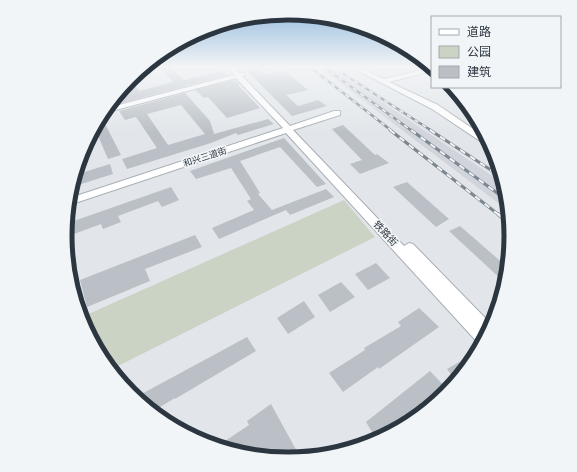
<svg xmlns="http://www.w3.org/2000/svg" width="577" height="472" font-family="'Work Sans','Noto Sans SC',sans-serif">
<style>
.built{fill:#d1d5db}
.green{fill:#cad3c4}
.building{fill:#bac0c6;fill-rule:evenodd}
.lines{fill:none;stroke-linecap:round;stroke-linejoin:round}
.secondary-casing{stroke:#a8aeb4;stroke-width:2}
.secondary{fill:#fff;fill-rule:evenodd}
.rail-far2-casing{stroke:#7d8792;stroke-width:2.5}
.rail-far1-casing{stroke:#7d8792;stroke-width:3}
.rail-casing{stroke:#7d8792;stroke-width:4}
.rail-far2{stroke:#f2f5f7;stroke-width:1.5;stroke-dasharray:4.5;stroke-linecap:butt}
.rail-far1{stroke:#f2f5f7;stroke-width:2;stroke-dasharray:6;stroke-linecap:butt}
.rail{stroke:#f2f5f7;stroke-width:2.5;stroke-dasharray:8;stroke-linecap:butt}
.labels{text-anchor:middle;stroke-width:3.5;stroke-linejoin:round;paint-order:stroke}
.far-street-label{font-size:9px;fill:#2c3640;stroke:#f2f5f7}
.street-label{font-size:10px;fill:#2c3640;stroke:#f2f5f7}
.rim{fill:none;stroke:#2c3640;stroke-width:5}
</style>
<rect width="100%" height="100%" fill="#e2e6ea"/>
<polygon class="built" points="319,67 330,67 500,181 506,209"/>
<polygon class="green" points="344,200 375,237 114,368 88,330 84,316"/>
<g class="building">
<polygon points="170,67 184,80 222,71 228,75 189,85 188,84 186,86 117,104 115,102 120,95 126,94 123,90 130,79 139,91 173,82 161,68"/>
<polygon points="257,68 265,74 284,70 308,90 286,95 298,106 318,100 327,106 292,116 247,71"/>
<polygon points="234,80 240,84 238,85 260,108 227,118 208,97 204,98 195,90"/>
<path d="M185 93 210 121 214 134 268 119 274 124 238 135 236 133 211 143 127 169 122 159 157 148 136 117 125 120 119 111ZM181 105 205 134 168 145 147 114Z"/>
<polygon points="103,120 121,155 108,159 96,131"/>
<polygon points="343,125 375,155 377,154 389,163 360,174 350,164 362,160 332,129"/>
<polygon points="284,138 326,184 317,187 280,147 240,161 260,193 258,194 272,210 326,189 334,197 290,215 286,210 219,239 212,228 254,210 247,201 251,199 231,168 196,179 190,171"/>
<polygon points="110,164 113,174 75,186 78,174"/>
<polygon points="407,182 449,219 436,227 393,187"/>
<polygon points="171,187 179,200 162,207 158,201 118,216 121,222 103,229 101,224 66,237 68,223"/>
<polygon points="460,226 506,266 503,281 449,231"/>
<polygon points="195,235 202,247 145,269 150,281 87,307 80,280"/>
<polygon points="376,263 390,278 368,290 355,274"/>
<polygon points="341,282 355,297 330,312 318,295"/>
<polygon points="304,301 315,317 288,334 277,318"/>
<polygon points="419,308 439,327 379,369 378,367 343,392 329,373 365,350 364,348 401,326 398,322"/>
<polygon points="247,337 256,351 175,399 175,398 155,410 136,397"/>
<polygon points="473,354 467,363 455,380 447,369"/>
<polygon points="430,371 448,390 446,394 377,440 366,422"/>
<polygon points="271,404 300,457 288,459 264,454 261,448 255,452 219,445 249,425 247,421"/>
</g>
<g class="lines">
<g class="secondary-casing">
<g id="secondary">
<polygon points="227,67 233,67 239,73 245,73 245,75 242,76 290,126 334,111 340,111 340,115 293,130 404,246 409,243 413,244 492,325 479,344 286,133 72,204 73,197 283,128 236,78 108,112 111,107 234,75"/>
<polygon points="351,67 358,67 384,79 430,68 432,71 389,82 438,105 485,137 491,145 486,145 432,109"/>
</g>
</g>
<use href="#secondary" class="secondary"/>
<g class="rail-far2-casing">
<g id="rail-far2">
<polyline points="310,67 392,131"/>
<polyline points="324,67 412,131"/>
<polyline points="339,71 432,131"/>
</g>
</g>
<g class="rail-far1-casing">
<g id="rail-far1">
<polyline points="390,130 499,215"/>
<polyline points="411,130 504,198"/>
<polyline points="430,130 500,176"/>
</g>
</g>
<g class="rail-casing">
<polyline id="rail" points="498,214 509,223"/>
</g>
<use href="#rail-far2" class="rail-far2"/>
<use href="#rail-far1" class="rail-far1"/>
<use href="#rail" class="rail"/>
</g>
<linearGradient id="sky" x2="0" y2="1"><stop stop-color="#8bb5db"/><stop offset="0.5" stop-color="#f2f4f6"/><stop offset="1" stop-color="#f2f4f6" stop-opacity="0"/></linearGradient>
<rect width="577" height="133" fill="url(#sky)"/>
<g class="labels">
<g class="far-street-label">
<text transform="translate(205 157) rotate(-18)" y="3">和兴三道街</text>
</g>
<g class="street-label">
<text transform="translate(386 233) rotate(47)" y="4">铁路街</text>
</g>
</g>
<path d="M0 0H577V472H0ZM72 236a216 216 0 1 1 432 0a216 216 0 1 1-432 0Z" fill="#f2f5f7" fill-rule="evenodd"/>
<path class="rim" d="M72 236a216 216 0 1 1 432 0a216 216 0 1 1-432 0Z"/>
<rect x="431" y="16" width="130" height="72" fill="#f2f5f7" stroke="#a3a9ae"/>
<rect x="439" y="29" width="20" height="6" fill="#ffffff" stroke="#a3a9ae"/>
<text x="467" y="36" font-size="12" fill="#2c3640">道路</text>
<rect x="439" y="46" width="20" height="12" fill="#cad3c4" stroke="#a3a9ae"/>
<text x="467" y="56" font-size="12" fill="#2c3640">公园</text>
<rect x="439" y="66" width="20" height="12" fill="#bac0c6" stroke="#a3a9ae"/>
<text x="467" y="76" font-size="12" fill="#2c3640">建筑</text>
</svg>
